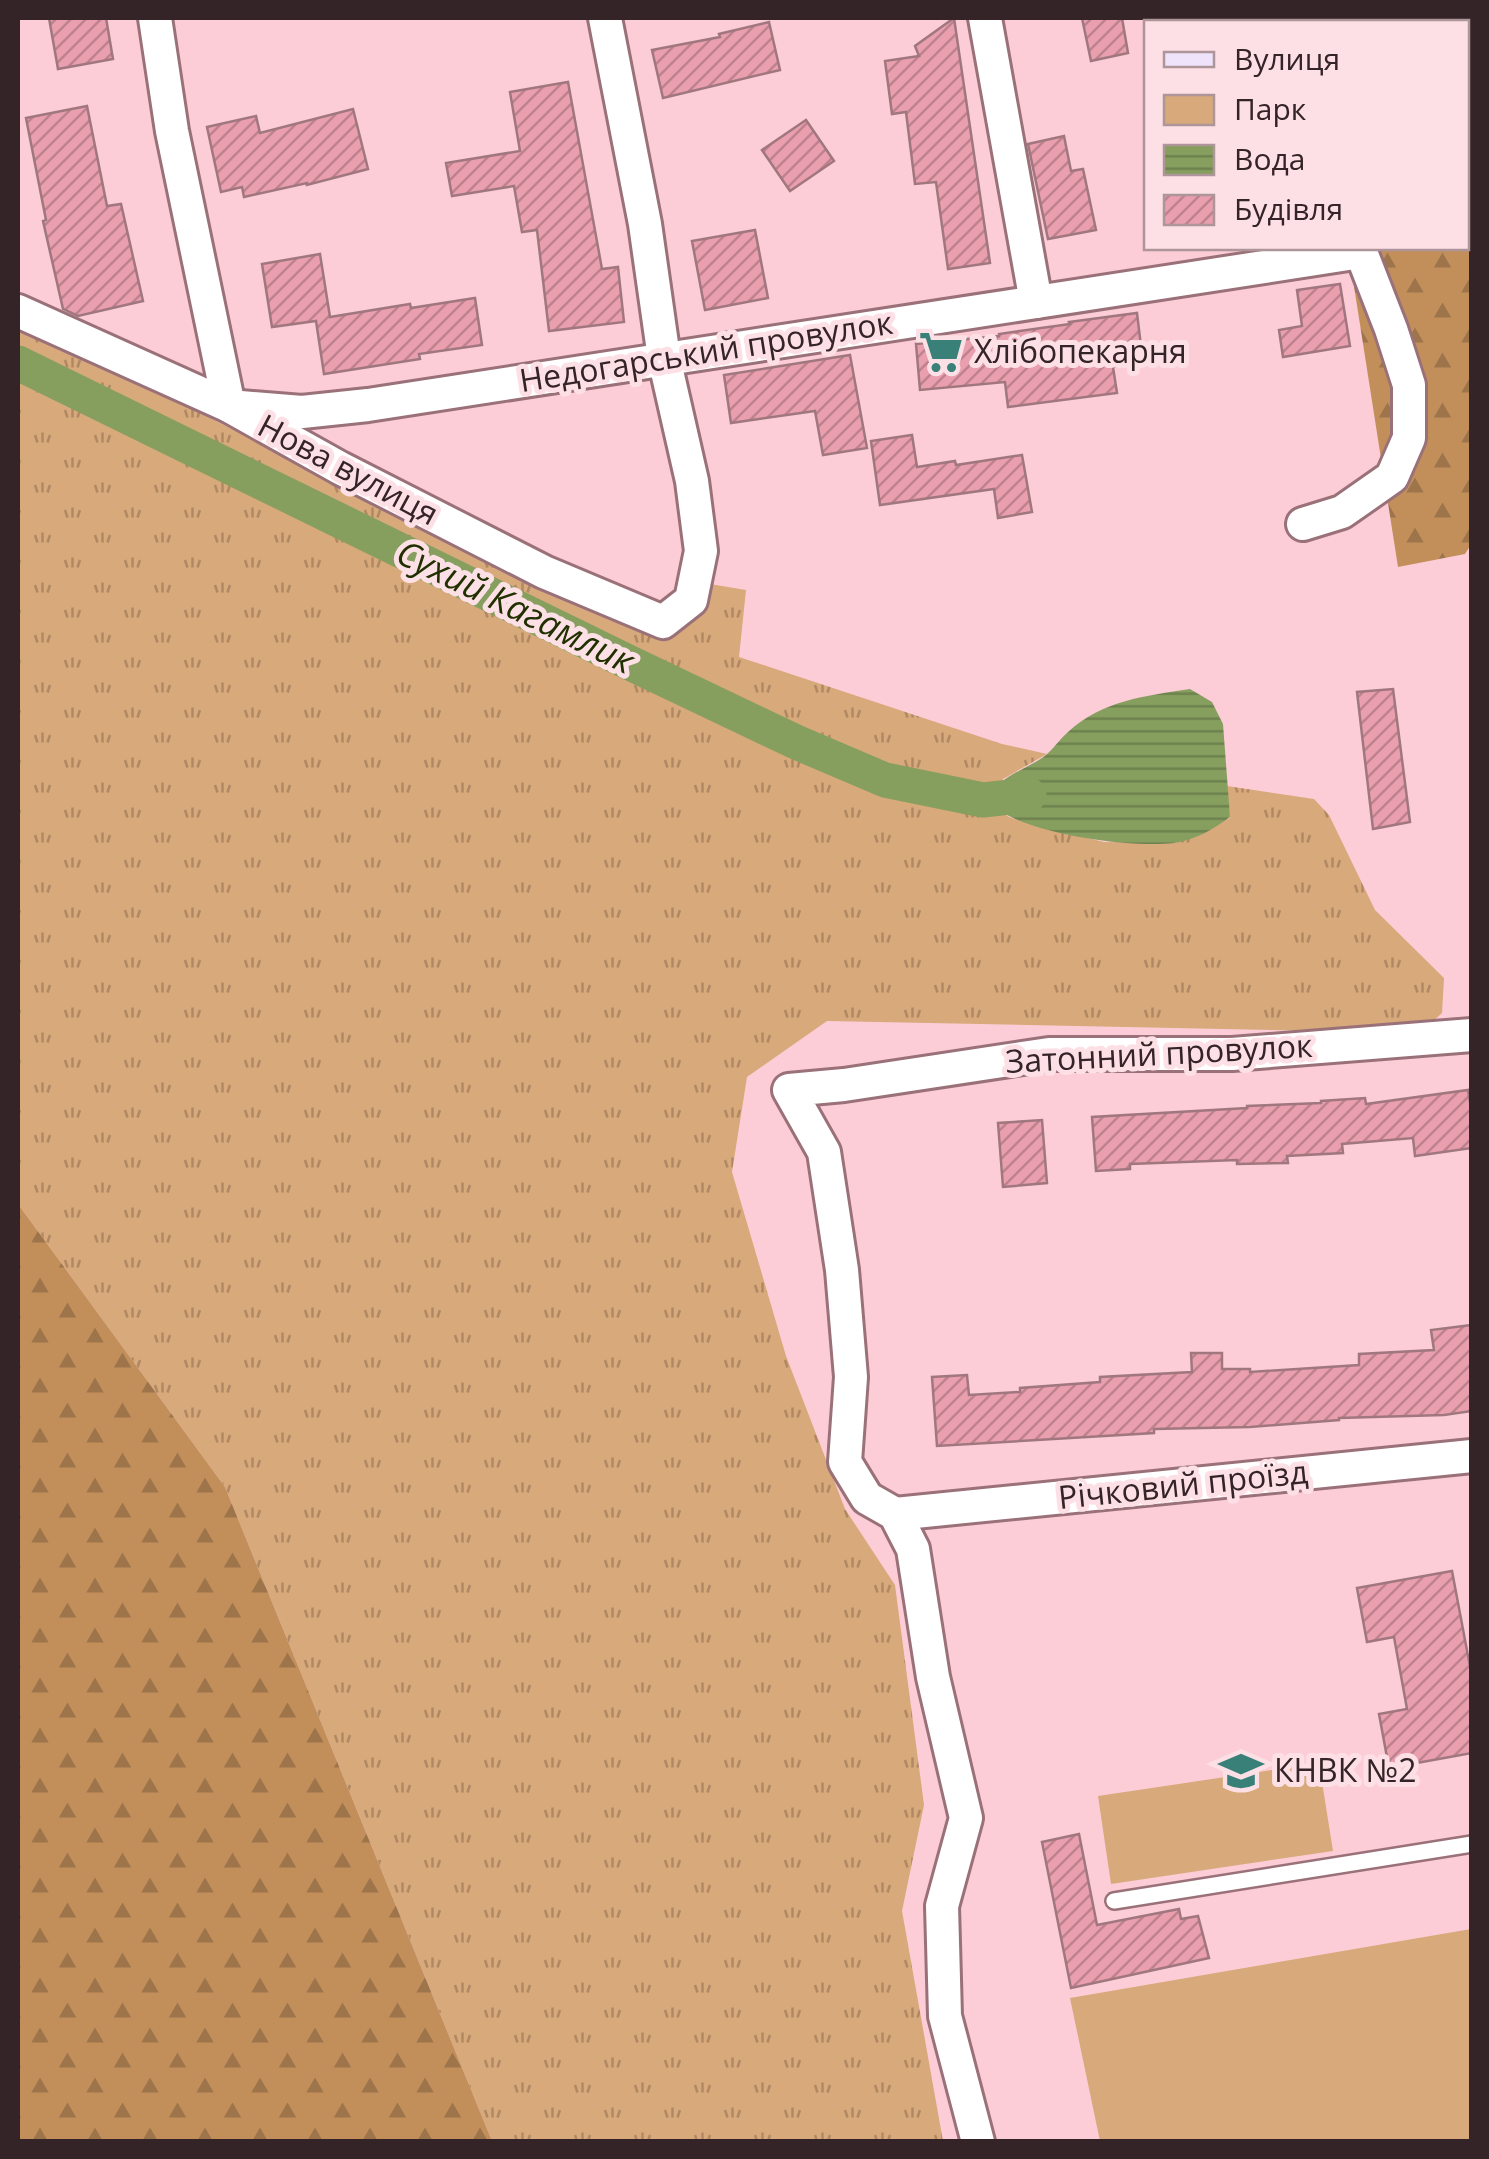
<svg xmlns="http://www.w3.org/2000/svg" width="1489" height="2159" font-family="'Open Sans',sans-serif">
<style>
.grass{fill:url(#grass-tufts)}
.forest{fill:url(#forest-firs)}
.green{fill:#d8a97a}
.water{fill:url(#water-rules)}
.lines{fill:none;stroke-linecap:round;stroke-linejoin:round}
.canal{stroke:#869f5f;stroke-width:35}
.building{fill:url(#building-hatch);stroke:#a1777f;stroke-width:2.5}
.service-casing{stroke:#9a7179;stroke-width:20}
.minor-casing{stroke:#9a7179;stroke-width:38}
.secondary-casing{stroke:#9a7179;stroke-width:50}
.service{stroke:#fff;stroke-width:15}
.minor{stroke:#fff;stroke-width:32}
.secondary{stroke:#eee3fa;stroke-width:45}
.labels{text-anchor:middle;stroke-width:10;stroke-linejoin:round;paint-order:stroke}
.street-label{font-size:32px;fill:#352427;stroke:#fde0e5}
.poi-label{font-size:32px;fill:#352427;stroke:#fde0e5;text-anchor:start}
.water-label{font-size:35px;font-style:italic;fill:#213000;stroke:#fde0e5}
</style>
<defs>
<pattern id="grass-tufts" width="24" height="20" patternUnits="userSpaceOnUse" patternTransform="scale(2.5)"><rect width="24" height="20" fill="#d8a97a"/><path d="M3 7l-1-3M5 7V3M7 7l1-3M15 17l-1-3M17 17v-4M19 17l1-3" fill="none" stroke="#b08964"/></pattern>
<pattern id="forest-firs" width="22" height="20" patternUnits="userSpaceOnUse" patternTransform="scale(2.5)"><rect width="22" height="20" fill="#c28f5b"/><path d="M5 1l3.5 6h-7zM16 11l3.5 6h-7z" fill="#9e754b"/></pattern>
<pattern id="water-rules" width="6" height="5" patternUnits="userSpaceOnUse" patternTransform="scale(2.5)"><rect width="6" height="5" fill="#869f5f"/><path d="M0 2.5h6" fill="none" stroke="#6e814e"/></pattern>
<pattern id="building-hatch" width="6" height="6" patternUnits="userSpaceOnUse" patternTransform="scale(2.5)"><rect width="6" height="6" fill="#ea9fae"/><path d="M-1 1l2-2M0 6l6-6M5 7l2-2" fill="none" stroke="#be818e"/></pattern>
</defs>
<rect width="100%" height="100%" fill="#fccdd6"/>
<polygon class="grass" points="18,322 410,518 666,638 691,618 710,584 746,590 739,657 1002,744 1047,754 1003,779 992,806 1009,817 1039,826 1104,842 1176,843 1230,818 1227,786 1314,799 1329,815 1375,910 1444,978 1442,1013 1420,1033 827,1021 747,1077 732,1172 786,1356 845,1509 895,1585 924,1805 902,1911 943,2141 492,2141 225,1487 18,1204"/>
<g class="forest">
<polygon points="1467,108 1472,127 1472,543 1465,554 1398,567 1348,248 1466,248"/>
<polygon points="18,1204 225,1487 492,2141 18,2141"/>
</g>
<g class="green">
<polygon points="1319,1763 1333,1851 1111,1884 1098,1796"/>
<polygon points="1471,1929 1471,2141 1100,2141 1070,1998"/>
</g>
<path class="water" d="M1190 689 1212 702 1223 724 1230 817C1213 829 1196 840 1174 843 1129 848 1021 834 988 802 995 776 1027 770 1046 755 1054 748 1060 739 1068 732 1103 700 1145 696 1190 689Z"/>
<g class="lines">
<polyline class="canal" points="18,363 628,662 796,742 885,780 983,800 1029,795"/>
</g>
<g class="building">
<polygon points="49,18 106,18 113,59 58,69"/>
<polygon points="954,18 990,263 948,269 936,182 915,184 906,112 892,114 885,61 919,56 915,46"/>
<polygon points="1082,18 1122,18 1128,53 1091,61"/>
<polygon points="769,22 780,70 663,98 652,50 720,37 719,34"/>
<polygon points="568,82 602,269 618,267 624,322 549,331 537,230 522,232 514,186 452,196 446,163 520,151 510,92"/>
<polygon points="87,106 107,206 121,204 143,301 78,316 63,309 43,221 46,220 26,118"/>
<polygon points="353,109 368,169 307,185 307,183 244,197 242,187 221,192 207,127 256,116 260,133"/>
<polygon points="806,120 834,161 790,191 762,150"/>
<polygon points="1064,136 1071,171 1083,169 1096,230 1048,239 1028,144"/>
<polygon points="755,230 768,298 705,310 692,241"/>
<polygon points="320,254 330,317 410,304 411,308 475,298 482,345 419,354 420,359 324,374 316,321 272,327 262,264"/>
<polygon points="1340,284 1350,346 1283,357 1279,330 1302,326 1297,290"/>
<polygon points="1137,313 1143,363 1113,367 1117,393 1008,407 1005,382 920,390 916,344 999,336 999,334 1070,324 1069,322"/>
<polygon points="850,355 867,448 823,455 815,411 731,423 724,375"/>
<polygon points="912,435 917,467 955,461 956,465 1022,455 1032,512 998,518 994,489 880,505 871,441"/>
<polygon points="1393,689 1410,822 1373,829 1357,692"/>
<polygon points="1468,1090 1472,1114 1472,1148 1415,1156 1413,1138 1342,1144 1343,1153 1287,1156 1288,1163 1237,1164 1237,1160 1130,1164 1130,1169 1096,1171 1092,1117 1247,1108 1247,1106 1321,1103 1321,1101 1365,1098 1366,1104"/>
<polygon points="1042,1120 1047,1183 1003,1187 998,1123"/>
<polygon points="1472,1325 1472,1411 1444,1415 1339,1418 1339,1420 1250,1427 1154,1429 1154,1433 937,1446 932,1377 967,1375 969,1395 1020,1392 1020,1388 1100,1382 1100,1377 1192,1372 1191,1353 1222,1353 1222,1369 1250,1369 1250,1372 1359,1365 1359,1354 1434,1350 1431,1330"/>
<polygon points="1452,1571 1472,1677 1472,1753 1389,1768 1379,1714 1407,1709 1394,1637 1367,1642 1357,1588"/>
<polygon points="1079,1834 1097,1925 1179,1909 1181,1919 1198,1916 1209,1958 1071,1988 1042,1842"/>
</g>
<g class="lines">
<g class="service-casing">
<polyline id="service" points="1114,1901 1472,1844"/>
</g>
<g class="minor-casing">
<g id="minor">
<polyline points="155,18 172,131 229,406 340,468 544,572 663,622 691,600 701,551 692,481 664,358 645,224 605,18"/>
<polyline points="985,18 1036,302"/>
<polyline points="1332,18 1333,22"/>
<polyline points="18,311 229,406 302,412 368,405 1361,252"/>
<polyline points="1303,524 1342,512 1392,477 1409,438 1409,385 1391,329 1361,252 1361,248"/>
<polyline points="895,1514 1472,1456"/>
<polyline points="978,2142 945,2016 942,1906 966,1818 933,1677 913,1549 895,1514 867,1498 845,1462 851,1377 842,1270 824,1152 789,1090 844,1085 1049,1054 1232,1054 1472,1035"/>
</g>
</g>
<g class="secondary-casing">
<polyline id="secondary" points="1471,18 1472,20"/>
</g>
<use href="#service" class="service"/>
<use href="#minor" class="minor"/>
<use href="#secondary" class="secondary"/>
</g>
<defs>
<g id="supermarket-bare" transform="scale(3.45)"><path d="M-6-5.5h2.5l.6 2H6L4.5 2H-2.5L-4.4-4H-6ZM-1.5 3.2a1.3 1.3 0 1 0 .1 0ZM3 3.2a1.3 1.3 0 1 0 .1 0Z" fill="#398078" stroke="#fde0e5" stroke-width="2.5" paint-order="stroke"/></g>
<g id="school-bare" transform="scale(3.45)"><path d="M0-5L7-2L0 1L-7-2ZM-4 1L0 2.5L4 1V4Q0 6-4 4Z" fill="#398078" stroke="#fde0e5" stroke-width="2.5" paint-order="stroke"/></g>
</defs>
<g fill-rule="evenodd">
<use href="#supermarket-bare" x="941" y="352"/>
<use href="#school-bare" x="1241" y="1771"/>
</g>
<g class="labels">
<g class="street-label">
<text transform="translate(706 352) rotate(-9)" y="11">Недогарський провулок</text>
<text transform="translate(348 470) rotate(28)" y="11">Нова вулиця</text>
<text transform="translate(1159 1054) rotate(-3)" y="11">Затонний провулок</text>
<text transform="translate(1183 1485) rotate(-6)" y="11">Річковий проїзд</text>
</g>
<g class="poi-label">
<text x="974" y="363">Хлібопекарня</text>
<text x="1274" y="1782">КНВК №2</text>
</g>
<g class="water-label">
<text transform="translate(515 607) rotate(26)" y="12">Сухий Кагамлик</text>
</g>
</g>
<rect width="1489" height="2159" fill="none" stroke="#352427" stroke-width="40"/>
<rect x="1144" y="20" width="325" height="230" fill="#fde0e5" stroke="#ad9599" stroke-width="2.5"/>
<rect x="1164" y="52" width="50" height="15" fill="#eee3fa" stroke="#ad9599" stroke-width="2.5"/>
<text x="1234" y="70" font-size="30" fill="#352427">Вулиця</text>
<rect x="1164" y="95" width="50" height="30" fill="#d8a97a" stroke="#ad9599" stroke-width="2.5"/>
<text x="1234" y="120" font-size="30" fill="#352427">Парк</text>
<rect x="1164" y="145" width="50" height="30" fill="url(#water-rules)" stroke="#ad9599" stroke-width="2.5"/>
<text x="1234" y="170" font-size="30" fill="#352427">Вода</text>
<rect x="1164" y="195" width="50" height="30" fill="url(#building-hatch)" stroke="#ad9599" stroke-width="2.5"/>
<text x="1234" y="220" font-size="30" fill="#352427">Будівля</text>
</svg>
